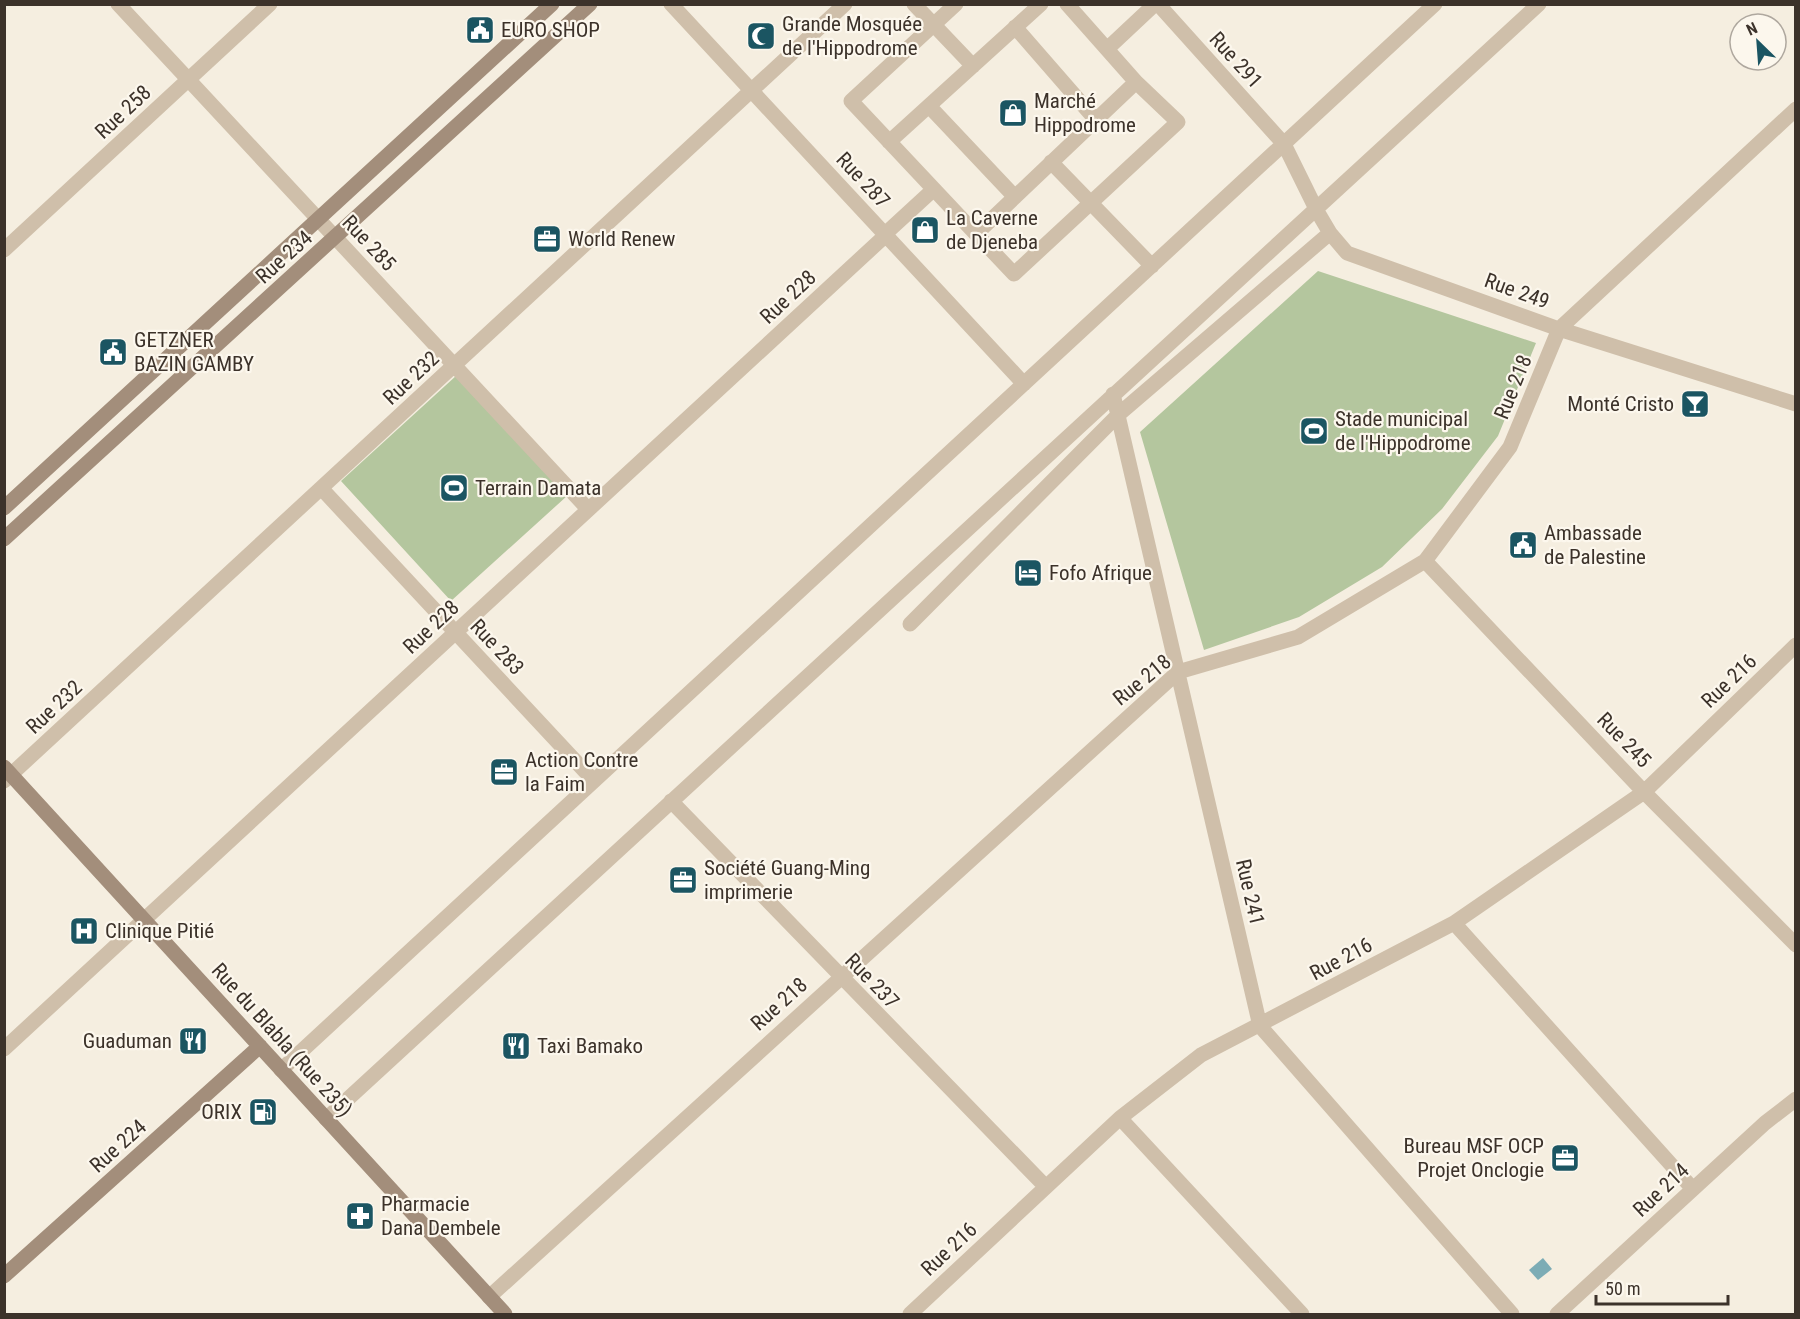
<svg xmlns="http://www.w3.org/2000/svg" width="1800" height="1319" viewBox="0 0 1800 1319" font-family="'Roboto Condensed',sans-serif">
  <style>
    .green { fill: #b4c69e }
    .water { fill: #7cacb5 }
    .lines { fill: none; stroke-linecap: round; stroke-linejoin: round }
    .street { stroke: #cfbfaa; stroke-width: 15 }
    .secondary { stroke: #a38e7b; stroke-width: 15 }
    .labels { text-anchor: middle; stroke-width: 4.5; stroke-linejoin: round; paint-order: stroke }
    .poi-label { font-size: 21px; fill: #3c322a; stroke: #fcf7ed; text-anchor: start }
    .street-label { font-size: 21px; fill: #3c322a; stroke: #fcf7ed }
  </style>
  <rect width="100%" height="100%" fill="#f5eee0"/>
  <path class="green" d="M1318,271L1536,343L1498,436L1442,509L1382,567L1299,617L1204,650L1140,432Z
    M457,375L567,496L451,601L341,481Z"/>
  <path class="water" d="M1543,1258L1552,1269L1538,1280L1529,1270Z"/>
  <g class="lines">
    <path class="street" d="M118,4L588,509
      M671,4L1024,384
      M914,4L973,66
      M956,4L851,101L976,234L1136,82L1067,4
      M1158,4L1284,144L1317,211L1330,233L1347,253L1559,329L1796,404
      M1015,27L1096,120
      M1107,49L1155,4
      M929,106L1015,197
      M889,142L1041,4
      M1051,162L1152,266
      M885,234L934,189
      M976,234L1014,274L1178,122L1136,82
      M4,250L270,4
      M1113,394L1260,1026L1512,1314
      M322,489L594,781
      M1425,561L1644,792L1796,945
      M910,624L1119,414L1330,233
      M4,781L845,4
      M671,801L1046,1187
      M1454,923L1693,1189
      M4,1049L886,235
      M281,1070L1435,4
      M1120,1118L1302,1314
      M326,1119L1539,4
      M489,1297L1178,672L1298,637L1425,561L1510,447L1559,329L1796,109
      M910,1314L1120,1118L1201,1055L1454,923L1644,792L1796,645
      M1557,1314L1765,1123L1796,1099"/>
    <path class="secondary" d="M4,508L552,4
      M4,539L590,4
      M4,767L505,1314
      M4,1276L260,1046"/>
  </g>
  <defs>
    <g id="civic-square" transform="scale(1.5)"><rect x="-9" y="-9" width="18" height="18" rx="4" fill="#1b5562" stroke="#fcf7ed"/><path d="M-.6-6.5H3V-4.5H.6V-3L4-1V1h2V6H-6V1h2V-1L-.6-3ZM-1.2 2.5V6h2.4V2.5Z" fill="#fff"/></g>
    <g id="mosque-square" transform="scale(1.5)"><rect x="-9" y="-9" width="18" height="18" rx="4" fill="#1b5562" stroke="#fcf7ed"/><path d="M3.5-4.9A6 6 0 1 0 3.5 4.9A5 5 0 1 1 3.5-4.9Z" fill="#fff"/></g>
    <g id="shop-square" transform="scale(1.5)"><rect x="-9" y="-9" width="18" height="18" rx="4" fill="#1b5562" stroke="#fcf7ed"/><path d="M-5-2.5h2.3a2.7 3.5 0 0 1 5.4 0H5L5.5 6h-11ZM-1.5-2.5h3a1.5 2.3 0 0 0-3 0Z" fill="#fff"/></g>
    <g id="office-square" transform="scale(1.5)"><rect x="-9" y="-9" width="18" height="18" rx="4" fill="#1b5562" stroke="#fcf7ed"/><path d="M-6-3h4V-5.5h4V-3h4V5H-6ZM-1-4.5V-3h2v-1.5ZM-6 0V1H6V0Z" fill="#fff"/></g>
    <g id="bar-square" transform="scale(1.5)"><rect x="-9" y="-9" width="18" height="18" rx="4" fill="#1b5562" stroke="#fcf7ed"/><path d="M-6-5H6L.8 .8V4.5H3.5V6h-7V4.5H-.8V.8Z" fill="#fff"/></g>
    <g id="stadium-square" transform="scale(1.5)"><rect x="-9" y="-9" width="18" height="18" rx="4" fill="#1b5562" stroke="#fcf7ed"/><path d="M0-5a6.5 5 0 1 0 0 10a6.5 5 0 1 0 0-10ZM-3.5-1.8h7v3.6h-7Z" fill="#fff"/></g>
    <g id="hotel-square" transform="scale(1.5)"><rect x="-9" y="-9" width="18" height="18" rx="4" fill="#1b5562" stroke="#fcf7ed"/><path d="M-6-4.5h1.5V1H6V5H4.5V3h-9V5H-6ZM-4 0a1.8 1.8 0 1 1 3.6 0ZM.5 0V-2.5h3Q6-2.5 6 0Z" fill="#fff"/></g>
    <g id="hospital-square" transform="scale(1.5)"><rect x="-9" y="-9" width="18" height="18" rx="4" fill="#1b5562" stroke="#fcf7ed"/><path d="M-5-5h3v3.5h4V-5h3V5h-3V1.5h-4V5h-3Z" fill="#fff"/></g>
    <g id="restaurant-square" transform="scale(1.5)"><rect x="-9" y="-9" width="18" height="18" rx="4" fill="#1b5562" stroke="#fcf7ed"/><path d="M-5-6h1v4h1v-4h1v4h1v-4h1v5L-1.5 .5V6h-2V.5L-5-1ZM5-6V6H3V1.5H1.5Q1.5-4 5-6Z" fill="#fff"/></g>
    <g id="fuel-square" transform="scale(1.5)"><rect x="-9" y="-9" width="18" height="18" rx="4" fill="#1b5562" stroke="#fcf7ed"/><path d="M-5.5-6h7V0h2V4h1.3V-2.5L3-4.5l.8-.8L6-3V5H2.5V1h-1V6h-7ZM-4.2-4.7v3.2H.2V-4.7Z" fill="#fff"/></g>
    <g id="pharmacy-square" transform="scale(1.5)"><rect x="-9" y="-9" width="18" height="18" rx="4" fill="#1b5562" stroke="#fcf7ed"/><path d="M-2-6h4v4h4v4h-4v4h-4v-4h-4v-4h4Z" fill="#fff"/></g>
  </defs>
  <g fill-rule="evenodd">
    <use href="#civic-square" x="480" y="30"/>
    <use href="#mosque-square" x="761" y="36"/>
    <use href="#shop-square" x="1013" y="113"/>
    <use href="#shop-square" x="925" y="230"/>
    <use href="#office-square" x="547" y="239"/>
    <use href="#civic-square" x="113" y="352"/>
    <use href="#bar-square" x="1695" y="404"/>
    <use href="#stadium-square" x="1314" y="431"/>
    <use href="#stadium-square" x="454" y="488"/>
    <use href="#civic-square" x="1523" y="545"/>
    <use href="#hotel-square" x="1028" y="573"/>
    <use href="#office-square" x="504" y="772"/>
    <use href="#office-square" x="683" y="880"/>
    <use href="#hospital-square" x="84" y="931"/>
    <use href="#restaurant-square" x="193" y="1041"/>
    <use href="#restaurant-square" x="516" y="1046"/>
    <use href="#fuel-square" x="263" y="1112"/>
    <use href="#office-square" x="1565" y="1158"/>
    <use href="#pharmacy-square" x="360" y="1216"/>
  </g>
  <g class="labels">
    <g class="poi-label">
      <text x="782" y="31">Grande Mosquée<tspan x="782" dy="24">de l'Hippodrome</tspan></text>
      <text x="501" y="37">EURO SHOP</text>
      <text x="1034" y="108">Marché<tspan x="1034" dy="24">Hippodrome</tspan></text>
      <text x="946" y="225">La Caverne<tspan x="946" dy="24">de Djeneba</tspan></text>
      <text x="568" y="246">World Renew</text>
      <text x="134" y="347">GETZNER<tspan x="134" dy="24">BAZIN GAMBY</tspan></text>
      <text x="1674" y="411" text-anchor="end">Monté Cristo</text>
      <text x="1335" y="426">Stade municipal<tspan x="1335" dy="24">de l'Hippodrome</tspan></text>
      <text x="475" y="495">Terrain Damata</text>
      <text x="1544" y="540">Ambassade<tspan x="1544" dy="24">de Palestine</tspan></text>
      <text x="1049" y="580">Fofo Afrique</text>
      <text x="525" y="767">Action Contre<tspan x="525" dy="24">la Faim</tspan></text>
      <text x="704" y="875">Société Guang-Ming<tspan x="704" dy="24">imprimerie</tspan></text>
      <text x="105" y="938">Clinique Pitié</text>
      <text x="172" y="1048" text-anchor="end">Guaduman</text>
      <text x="537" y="1053">Taxi Bamako</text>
      <text x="242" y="1119" text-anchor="end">ORIX</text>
      <text x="1544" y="1153" text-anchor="end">Bureau MSF OCP<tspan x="1544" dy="24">Projet Onclogie</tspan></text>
      <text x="381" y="1211">Pharmacie<tspan x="381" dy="24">Dana Dembele</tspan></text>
    </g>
    <g class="street-label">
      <text transform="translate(1236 60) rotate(48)" y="7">Rue 291</text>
      <text transform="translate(123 112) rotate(-43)" y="7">Rue 258</text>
      <text transform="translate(863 180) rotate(47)" y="7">Rue 287</text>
      <text transform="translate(369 243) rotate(47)" y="7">Rue 285</text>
      <text transform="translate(284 257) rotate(-42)" y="7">Rue 234</text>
      <text transform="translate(1517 291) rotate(20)" y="7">Rue 249</text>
      <text transform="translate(788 297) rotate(-43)" y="7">Rue 228</text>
      <text transform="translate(411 378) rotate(-43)" y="7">Rue 232</text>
      <text transform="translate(1513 387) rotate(-68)" y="7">Rue 218</text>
      <text transform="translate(431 627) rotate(-43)" y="7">Rue 228</text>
      <text transform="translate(497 647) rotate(47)" y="7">Rue 283</text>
      <text transform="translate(1142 680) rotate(-39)" y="7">Rue 218</text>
      <text transform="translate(1729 681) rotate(-44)" y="7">Rue 216</text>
      <text transform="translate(54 707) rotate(-43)" y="7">Rue 232</text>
      <text transform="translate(1624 740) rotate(46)" y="7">Rue 245</text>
      <text transform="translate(1250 892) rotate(77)" y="7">Rue 241</text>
      <text transform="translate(1341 959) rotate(-28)" y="7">Rue 216</text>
      <text transform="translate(872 981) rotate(46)" y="7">Rue 237</text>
      <text transform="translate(779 1004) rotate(-42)" y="7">Rue 218</text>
      <text transform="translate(282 1040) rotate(48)" y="7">Rue du Blabla (Rue 235)</text>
      <text transform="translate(118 1146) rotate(-42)" y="7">Rue 224</text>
      <text transform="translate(1661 1190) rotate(-43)" y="7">Rue 214</text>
      <text transform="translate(949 1249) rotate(-43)" y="7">Rue 216</text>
    </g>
  </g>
  <rect width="1800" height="1319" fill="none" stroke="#3c322a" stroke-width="12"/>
  <g transform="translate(1758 42) rotate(335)"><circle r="28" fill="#fcf7ed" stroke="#afa89f" stroke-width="1.5"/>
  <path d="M0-4.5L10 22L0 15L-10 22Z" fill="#1b5562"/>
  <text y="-9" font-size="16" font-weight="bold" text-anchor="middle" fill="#3c322a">N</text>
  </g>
  <path d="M1596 1295v9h132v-9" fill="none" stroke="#3c322a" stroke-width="3"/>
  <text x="1605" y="1295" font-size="18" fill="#3c322a" stroke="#fcf7ed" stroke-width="4.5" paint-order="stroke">50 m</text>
</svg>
